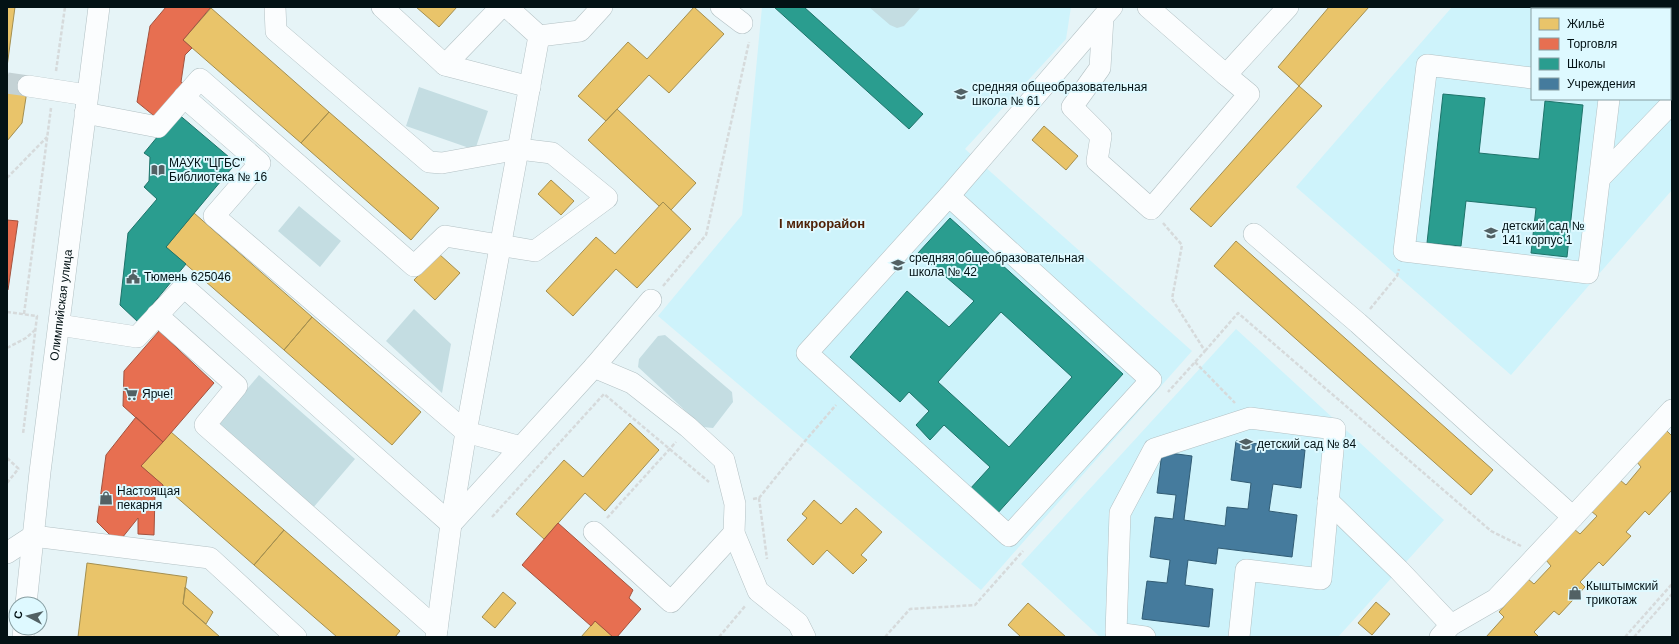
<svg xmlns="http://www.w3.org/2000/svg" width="1679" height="644" viewBox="0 0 1679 644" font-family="Arial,sans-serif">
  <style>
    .built { fill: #cef3fb }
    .green { fill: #c4dde2 }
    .homes { fill: #e9c46a; stroke: #a48f50 }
    .shops { fill: #e76f51; stroke: #a3533f }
    .schools { fill: #2a9d8f; stroke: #1e736a; fill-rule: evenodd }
    .public { fill: #457b9d; stroke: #315c74 }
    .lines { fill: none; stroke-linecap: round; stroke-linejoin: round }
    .minor-tunnel { stroke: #c4d2d5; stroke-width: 21; stroke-dasharray: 21 10; stroke-linecap: butt }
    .minor-casing { stroke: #b3c1c4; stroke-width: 22 }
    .path { stroke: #d6dadb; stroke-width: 2.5; stroke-dasharray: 4 2; stroke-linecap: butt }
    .minor { stroke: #fbfdfe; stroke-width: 21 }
    .labels { text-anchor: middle; stroke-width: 4; stroke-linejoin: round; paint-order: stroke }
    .poi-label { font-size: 12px; fill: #031215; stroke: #def9ff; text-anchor: start }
    .street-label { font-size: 12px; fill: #031215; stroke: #def9ff }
    .neighbourhood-label { font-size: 13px; font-weight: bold; fill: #4e1f04; stroke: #def9ff }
  </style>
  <rect width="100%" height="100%" fill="#e6f4f7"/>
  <path class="built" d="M762,7H1071L1066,39L965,149L1192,351L981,590L658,316L742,215Z
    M1452,7H1595L1597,9H1532V99H1670V73L1672,74V190L1511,375L1296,187Z
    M1236,329L1444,520L1338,637H1100L1021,564Z"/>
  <path class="green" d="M869,7H921L904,26L897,28L890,25Z
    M419,87L488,111L475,150L406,126Z
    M299,206L341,241L320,267L278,231Z
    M414,309L451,344L442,393L386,341Z
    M665,335L732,392L733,402L713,428L703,427L638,367L639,359L658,336Z
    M259,375L355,459L312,509L216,426Z"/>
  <path class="homes" d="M7,7H15L7,67Z
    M416,7H457L439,27Z
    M694,7L724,34L669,93L649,75L606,121L578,96L628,42L647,59Z
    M1329,7H1369L1299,86L1278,67Z
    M211,8L329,112L301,143L183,40Z
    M1672,16V51L1670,50V19Z
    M7,75L29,78L22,123L7,141Z
    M1299,86L1322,106L1211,227L1190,209Z
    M617,109L696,183L671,210L663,202L659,206L588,140Z
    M329,112L439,208L411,240L301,143Z
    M1044,126L1078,156L1066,170L1032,140Z
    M551,180L574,201L561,215L538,194Z
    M663,202L691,229L637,288L616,269L573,316L546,291L596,237L615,254Z
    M194,213L312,317L284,350L166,247Z
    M1236,241L1493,470L1471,495L1214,266Z
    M439,254L460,273L435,300L414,280Z
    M312,317L421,412L392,445L284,350Z
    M630,423L659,450L605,511L585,493L544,539L516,514L564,460L583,477Z
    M1666,430L1671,435L1672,434V490L1649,515L1645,511L1626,532L1631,536L1603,566L1599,562L1580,582L1585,587L1559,615L1554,611L1534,632L1539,637H1486L1504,617L1499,612L1528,579L1534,584L1551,566L1546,560L1574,529L1580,534L1597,516L1591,511L1620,480L1626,485L1641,467L1637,462Z
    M171,432L284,530L254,565L141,466Z
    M814,500L841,524L856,508L882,532L861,555L867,560L853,574L827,550L813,565L787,540L807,518L802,514Z
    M284,530L400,631L395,637H337L254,565Z
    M87,563L187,577L183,604L220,637H78Z
    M185,587L213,612L206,624L183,604Z
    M503,592L516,603L495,628L482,617Z
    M1376,602L1390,614L1372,635L1358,623Z
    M1028,603L1066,637H1021L1008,625Z
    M595,621L613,637H581Z"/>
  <path class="shops" d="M166,7H211L183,40L192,48L185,55L181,82L187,86L158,119L137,102L150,26Z
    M7,220L18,221L8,290H7Z
    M159,331L214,383L163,442L123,406L124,371Z
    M136,417L163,442L141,466L163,485L155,495L154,535L138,534V518L118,543L97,522L106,455Z
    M558,523L633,590L629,598L641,609L617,637H613L595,621L591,626L522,565Z"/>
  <path class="schools" d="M774,7H804L923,114L909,129Z
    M1443,94L1485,98L1479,153L1539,159L1545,101L1583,105L1567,257L1531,253L1536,208L1466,201L1461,246L1427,243Z
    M177,113L236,163L166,247L186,264L138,322L120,305L128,233L157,199L144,187L149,181L150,157L144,153Z
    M950,218L1123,374L996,515L969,490L990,467L944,425L930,440L916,425L929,411L909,392L900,402L850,357L907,291L949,327L974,301L918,253ZM1001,312L1072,377L1009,447L938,382Z"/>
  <path class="public" d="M1236,441L1305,450L1301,488L1273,484L1269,511L1297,515L1292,557L1218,548L1216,564L1188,560L1185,585L1213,589L1209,627L1142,619L1147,581L1167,583L1170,560L1150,557L1155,517L1173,519L1176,495L1157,493L1162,452L1192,456L1184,520L1225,526L1227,507L1248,509L1251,483L1231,480Z"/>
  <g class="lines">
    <path class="minor-tunnel" d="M7,83L28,86"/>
    <g class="minor-casing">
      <g id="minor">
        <path d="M382,7L445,65L530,87"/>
        <path d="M721,7L742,23"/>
        <path d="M1112,7L1103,17L1100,68L1072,107L1101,136L1097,161L1151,209L1249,94L1226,75"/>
        <path d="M1148,7L1226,75L1288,7"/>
        <path d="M539,36L580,31L602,7"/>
        <path d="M445,65L501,7"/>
        <path d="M1532,78L1427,65L1404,251L1588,273L1609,99"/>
        <path d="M28,86L87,95"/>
        <path d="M184,97L260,163L214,216L466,432L521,447"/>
        <path d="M85,113L158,127L200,79L414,266L445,236L535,251L607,198L552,153L519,149L442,163L429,162L276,31L275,7"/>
        <path d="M1600,178L1672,103"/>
        <path d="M949,196L1151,380L1009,536L807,353Z"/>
        <path d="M949,196L1103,17"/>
        <path d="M1254,234L1358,323L1573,517L1496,599L1451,625L1440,637"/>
        <path d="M157,315L237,386L205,425L437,629"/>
        <path d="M59,325L137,337L184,287L451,524L594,367L632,383L688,427L724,460L735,504L734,533L758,591L798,623L805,637"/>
        <path d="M594,367L651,300"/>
        <path d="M1328,501L1399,570L1451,625"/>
        <path d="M1573,517L1672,410"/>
        <path d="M594,532L671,602L734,533"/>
        <path d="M7,553L33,536L210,558L296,637"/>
        <path id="s1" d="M26,604L40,472L99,7"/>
        <path d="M23,637L24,628"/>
        <path d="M436,637L451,524L466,432L539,36L507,7"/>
        <path d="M1145,637L1116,633L1120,513L1154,449L1250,418L1335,429L1321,579L1246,570L1239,637"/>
      </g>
    </g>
    <path class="path" d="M56,71L65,7
      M7,178L47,137
      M1163,223L1182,245L1172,299L1205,351L1168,392
      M663,286L706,235L749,42
      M1370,309L1397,276L1399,269
      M7,312L37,316L23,434
      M24,314L51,108
      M7,348L26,338L35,330
      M1205,351L1238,313L1491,531L1521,546
      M1195,362L1235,403
      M7,458L20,470
      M7,483L19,468
      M759,498L767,559
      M753,499L759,498L805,441L836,405
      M492,517L604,394L709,482
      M607,518L676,442
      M719,637L746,605
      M885,637L910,609L975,605L1023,551
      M1625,637L1672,584
      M1634,637L1672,594"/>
    <use href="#minor" class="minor"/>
  </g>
  <defs>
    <g id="school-bare" transform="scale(1.08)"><path d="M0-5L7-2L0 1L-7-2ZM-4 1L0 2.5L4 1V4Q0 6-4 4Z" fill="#526164" stroke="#def9ff" stroke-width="2.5" paint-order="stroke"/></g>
    <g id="library-bare" transform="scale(1.08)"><path d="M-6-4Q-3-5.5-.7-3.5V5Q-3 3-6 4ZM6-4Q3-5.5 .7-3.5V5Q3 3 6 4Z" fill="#526164" stroke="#def9ff" stroke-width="2.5" paint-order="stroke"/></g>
    <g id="civic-bare" transform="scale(1.08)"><path d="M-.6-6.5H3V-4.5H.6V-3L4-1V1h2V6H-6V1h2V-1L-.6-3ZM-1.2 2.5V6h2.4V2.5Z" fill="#526164" stroke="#def9ff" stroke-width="2.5" paint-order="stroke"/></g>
    <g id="supermarket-bare" transform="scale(1.08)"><path d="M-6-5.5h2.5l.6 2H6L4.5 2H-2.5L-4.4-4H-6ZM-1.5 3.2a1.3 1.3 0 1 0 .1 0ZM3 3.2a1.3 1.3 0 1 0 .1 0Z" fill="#526164" stroke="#def9ff" stroke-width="2.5" paint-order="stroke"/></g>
    <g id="shop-bare" transform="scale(1.08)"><path d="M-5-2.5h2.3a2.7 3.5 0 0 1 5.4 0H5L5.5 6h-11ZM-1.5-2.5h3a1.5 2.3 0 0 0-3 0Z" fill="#526164" stroke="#def9ff" stroke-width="2.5" paint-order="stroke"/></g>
  </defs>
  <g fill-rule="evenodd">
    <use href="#school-bare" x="961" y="94"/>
    <use href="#library-bare" x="158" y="170"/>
    <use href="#school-bare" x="1491" y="233"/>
    <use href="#school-bare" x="898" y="265"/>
    <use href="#civic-bare" x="133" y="277"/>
    <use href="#supermarket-bare" x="131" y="394"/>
    <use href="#school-bare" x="1246" y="444"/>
    <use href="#shop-bare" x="106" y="498"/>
    <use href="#shop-bare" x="1575" y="593"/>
  </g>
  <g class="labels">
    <g class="poi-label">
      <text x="972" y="91">средняя общеобразовательная<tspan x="972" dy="14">школа № 61</tspan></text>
      <text x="169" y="167">МАУК "ЦГБС"<tspan x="169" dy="14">Библиотека № 16</tspan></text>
      <text x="1502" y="230">детский сад №<tspan x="1502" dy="14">141 корпус 1</tspan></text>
      <text x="909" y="262">средняя общеобразовательная<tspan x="909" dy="14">школа № 42</tspan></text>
      <text x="144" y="281">Тюмень 625046</text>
      <text x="142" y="398">Ярче!</text>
      <text x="1257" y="448">детский сад № 84</text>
      <text x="117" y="495">Настоящая<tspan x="117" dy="14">пекарня</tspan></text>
      <text x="1586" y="590">Кыштымский<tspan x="1586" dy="14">трикотаж</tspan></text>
    </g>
    <g class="street-label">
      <text dy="4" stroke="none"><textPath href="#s1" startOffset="301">Олимпийская улица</textPath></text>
    </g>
    <g class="neighbourhood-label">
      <text x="822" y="228">I микрорайон</text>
    </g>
  </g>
  <rect width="1679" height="644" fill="none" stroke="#031215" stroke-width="16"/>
  <rect x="1531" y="8" width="140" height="92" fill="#def9ff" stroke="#869da1"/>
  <rect x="1539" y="18" width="20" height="12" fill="#e9c46a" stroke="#869da1"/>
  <text x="1567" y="28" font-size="12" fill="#031215">Жильё</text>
  <rect x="1539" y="38" width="20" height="12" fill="#e76f51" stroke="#869da1"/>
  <text x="1567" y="48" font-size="12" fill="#031215">Торговля</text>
  <rect x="1539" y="58" width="20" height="12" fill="#2a9d8f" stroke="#869da1"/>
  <text x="1567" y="68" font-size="12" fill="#031215">Школы</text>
  <rect x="1539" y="78" width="20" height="12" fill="#457b9d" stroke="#869da1"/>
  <text x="1567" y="88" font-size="12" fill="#031215">Учреждения</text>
  <g transform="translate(28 616) rotate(277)"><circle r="19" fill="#def9ff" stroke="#869da1"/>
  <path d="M0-3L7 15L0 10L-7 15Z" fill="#526164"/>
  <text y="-6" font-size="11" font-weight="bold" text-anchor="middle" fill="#031215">С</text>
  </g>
</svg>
